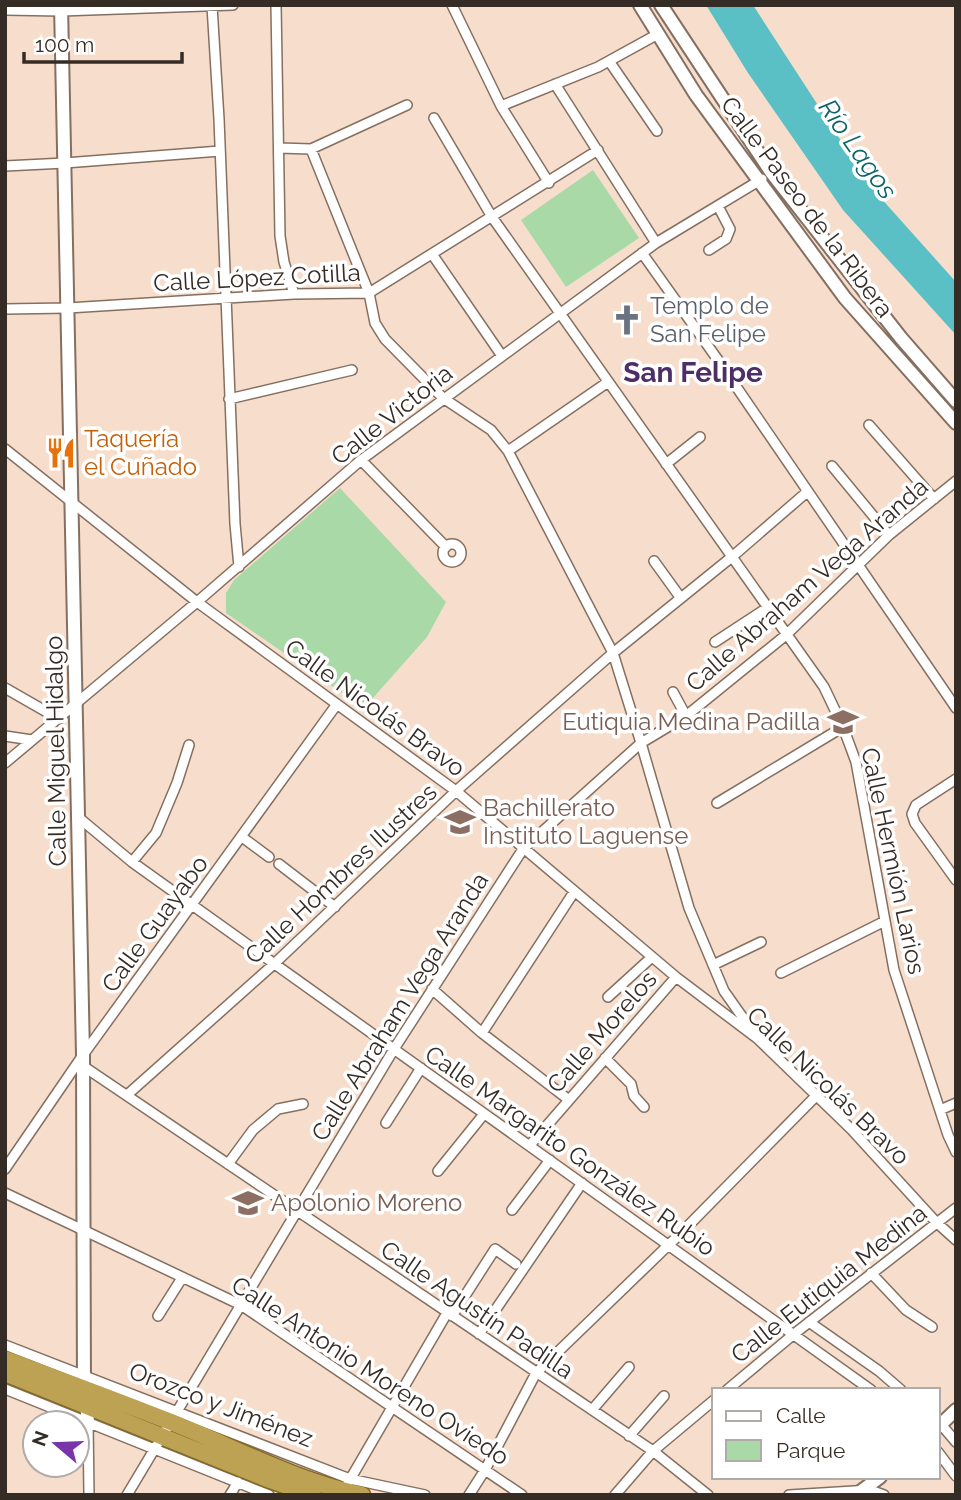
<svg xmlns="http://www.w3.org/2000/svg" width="961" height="1500" viewBox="0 0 961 1500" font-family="Raleway,sans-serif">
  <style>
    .green { fill: #a8d9a7 }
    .water { fill: #5bc0c6 }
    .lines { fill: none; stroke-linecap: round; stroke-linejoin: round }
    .minor-casing { stroke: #856f60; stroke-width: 12 }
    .tertiary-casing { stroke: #856f60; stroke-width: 16 }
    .trunk-casing { stroke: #826a26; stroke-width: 19 }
    .minor { stroke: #fff; stroke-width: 9 }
    .tertiary { stroke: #fff; stroke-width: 12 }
    .trunk { stroke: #bca252; stroke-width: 16 }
    .labels { text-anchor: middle; stroke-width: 7; stroke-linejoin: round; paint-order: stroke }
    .street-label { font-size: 24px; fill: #362c26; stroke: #fff }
    .worship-label { font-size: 24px; fill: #5b616d; stroke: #fff; text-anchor: start }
    .food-label { font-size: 24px; fill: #c56008; stroke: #fff; text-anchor: start }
    .education-label { font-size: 24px; fill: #785e54; stroke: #fff; text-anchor: start }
    .water-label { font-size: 26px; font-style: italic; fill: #0c6468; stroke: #fff }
    .quarter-label { font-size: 28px; font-weight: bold; fill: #4d2e67; stroke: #fff }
  </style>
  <rect width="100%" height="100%" fill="#f7decc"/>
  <path class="green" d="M593,170L639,238L566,287L521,220Z
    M340,488L446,602L427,637L364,708L226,613V593L234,580Z"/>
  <path class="water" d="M706,5H753L871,187L956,282V335L843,210L748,73Z"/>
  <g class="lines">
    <g class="minor-casing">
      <path id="minor" d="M276,5L280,236L284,262L294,294
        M452,5L501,106L549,183
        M212,6L219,119L235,524L239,567
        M5,10L61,11L233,5
        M609,61L657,131
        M555,84L656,243
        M501,106L598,67L658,34
        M434,118L492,217L824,687L843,727L856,762L894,970L948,1135L956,1152
        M279,148L311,149L407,105
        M311,149L369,293L375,323L385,339L443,398L491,430L508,451L613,653L641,743L689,908L724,991L753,1032
        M5,166L65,163L220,151
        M709,250L726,239L730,229L718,206
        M642,253L718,360L956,708
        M432,254L502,356
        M5,309L68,308L294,294L369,293L598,150
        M229,399L352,370
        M869,425L934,499
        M5,449L197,602L456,791L676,977L758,1039L851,1129L936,1222L956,1240
        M508,451L608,382
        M361,460L446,547
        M666,464L700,437
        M832,466L889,535
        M443 553a9 9 0 1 1 18 0a9 9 0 1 1-18 0Z
        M654,561L680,597
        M715,642L767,608
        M5,688L59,719
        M673,692L686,716
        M5,736L32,740
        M5,763L197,602L361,460L656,243L762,179
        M956,779L916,805L912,814L915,823L956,880
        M717,803L843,727
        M78,817L132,862L871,1390
        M242,837L269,857
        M132,862L156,833L177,783L189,745
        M279,864L335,907
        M713,965L761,942
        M781,973L885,921
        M432,989L482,1033L569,1100
        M608,997L652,957
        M482,1033L574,892
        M605,1058L631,1084L634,1096L644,1107
        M83,1066L653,1451L708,1495
        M127,1095L274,964L456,791L613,653L733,556L807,492
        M940,1110L956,1103
        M386,1123L421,1068
        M530,1145L676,977
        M228,1164L253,1130L278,1109L303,1104
        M5,1169L83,1055L337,704
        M438,1171L484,1114
        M5,1193L241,1305L522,1495
        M512,1210L550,1160
        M871,1273L906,1310L932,1327
        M158,1316L182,1278
        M452,1316L495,1249L516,1264
        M809,1322L879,1371L901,1390
        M479,1334L582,1183
        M5,1345L350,1479L425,1495
        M5,1389L269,1495
        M727,1390L794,1334L956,1208
        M592,1410L629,1367
        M88,1421L89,1495
        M939,1422L956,1442
        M629,1436L664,1396
        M938,1452L956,1476
        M348,1483L447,1313
        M127,1495L394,1049L523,849L641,743L686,716L786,635L889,535L956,481
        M230,1495L238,1482
        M469,1495L485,1470L536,1373L682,1232L817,1095
        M615,1495L653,1451L714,1400
        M789,1495L870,1490L884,1495"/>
    </g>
    <g class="tertiary-casing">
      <path id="tertiary" d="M61,5L83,1055L84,1389L88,1421
        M640,5L696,95L845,298L956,423
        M661,5L771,172L901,338L956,401
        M938,1427L956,1410
        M856,1495L880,1477"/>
    </g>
    <g class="trunk-casing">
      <path id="trunk" d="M5,1359C61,1380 116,1400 171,1422C234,1447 295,1481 362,1495
        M5,1373L270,1480L313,1495"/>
    </g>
    <use href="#minor" class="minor"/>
    <use href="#tertiary" class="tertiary"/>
    <use href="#trunk" class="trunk"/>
  </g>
  <defs>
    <g id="church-bare" transform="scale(2.415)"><path d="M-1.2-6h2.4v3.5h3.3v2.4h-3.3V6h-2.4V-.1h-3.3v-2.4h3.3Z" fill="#6b7280" stroke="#fff" stroke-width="2.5" paint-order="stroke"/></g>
    <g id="restaurant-bare" transform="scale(2.415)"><path d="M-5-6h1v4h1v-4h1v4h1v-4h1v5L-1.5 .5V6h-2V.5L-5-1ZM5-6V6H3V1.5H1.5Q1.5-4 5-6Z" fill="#e8710a" stroke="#fff" stroke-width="2.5" paint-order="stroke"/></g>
    <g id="school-bare" transform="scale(2.415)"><path d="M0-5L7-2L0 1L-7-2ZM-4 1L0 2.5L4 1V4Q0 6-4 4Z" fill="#8d6e63" stroke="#fff" stroke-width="2.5" paint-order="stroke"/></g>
    <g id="university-bare" transform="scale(2.415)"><path d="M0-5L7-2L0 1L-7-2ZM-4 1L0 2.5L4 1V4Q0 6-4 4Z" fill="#8d6e63" stroke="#fff" stroke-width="2.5" paint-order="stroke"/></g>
  </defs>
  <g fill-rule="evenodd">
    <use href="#church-bare" x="627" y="320"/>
    <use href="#restaurant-bare" x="61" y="453"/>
    <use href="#school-bare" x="843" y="722"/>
    <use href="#university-bare" x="460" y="822"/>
    <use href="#school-bare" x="248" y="1203"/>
  </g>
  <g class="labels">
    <g class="street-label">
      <text transform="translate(807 207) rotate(53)" y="8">Calle Paseo de la Ribera</text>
      <text transform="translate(257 278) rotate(-3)" y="8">Calle López Cotilla</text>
      <text transform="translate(392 415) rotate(-38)" y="8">Calle Victoria</text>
      <text transform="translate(807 585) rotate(-41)" y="8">Calle Abraham Vega Aranda</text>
      <text transform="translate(375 708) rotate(36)" y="8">Calle Nicolás Bravo</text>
      <text transform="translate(56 751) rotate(-91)" y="8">Calle Miguel Hidalgo</text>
      <text transform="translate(893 861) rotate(78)" y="8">Calle Hermión Larios</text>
      <text transform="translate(341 874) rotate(-43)" y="8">Calle Hombres Ilustres</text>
      <text transform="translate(155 924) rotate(-54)" y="8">Calle Guayabo</text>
      <text transform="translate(400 1007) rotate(-58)" y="8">Calle Abraham Vega Aranda</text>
      <text transform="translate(602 1032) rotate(-49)" y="8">Calle Morelos</text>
      <text transform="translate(828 1086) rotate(44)" y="8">Calle Nicolás Bravo</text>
      <text transform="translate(570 1151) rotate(35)" y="8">Calle Margarito González Rubio</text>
      <text transform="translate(829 1284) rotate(-38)" y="8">Calle Eutiquia Medina</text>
      <text transform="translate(477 1310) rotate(34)" y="8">Calle Agustín Padilla</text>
      <text transform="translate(370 1371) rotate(33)" y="8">Calle Antonio Moreno Oviedo</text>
      <text transform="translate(221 1405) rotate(21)" y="8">Orozco y Jiménez</text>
    </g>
    <g class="worship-label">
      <text x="650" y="314">Templo de<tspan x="650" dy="28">San Felipe</tspan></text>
    </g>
    <g class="food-label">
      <text x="84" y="447">Taquería<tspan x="84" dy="28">el Cuñado</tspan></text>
    </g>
    <g class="education-label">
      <text x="820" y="730" text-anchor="end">Eutiquia Medina Padilla</text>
      <text x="483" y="816">Bachillerato<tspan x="483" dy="28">Instituto Laguense</tspan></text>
      <text x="271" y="1211">Apolonio Moreno</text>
    </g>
    <g class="water-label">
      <text transform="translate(858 149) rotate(55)" y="9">Río Lagos</text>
    </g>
    <g class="quarter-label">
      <text x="693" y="382">San Felipe</text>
    </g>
  </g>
  <rect width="961" height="1500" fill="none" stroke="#362c26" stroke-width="14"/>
  <rect x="712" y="1388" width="228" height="91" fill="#ffffff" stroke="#afaba8" stroke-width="2"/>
  <rect x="726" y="1411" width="35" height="10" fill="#ffffff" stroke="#afaba8" stroke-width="2"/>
  <text x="776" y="1423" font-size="21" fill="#362c26">Calle</text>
  <rect x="726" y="1440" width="35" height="21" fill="#a8d9a7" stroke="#afaba8" stroke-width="2"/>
  <text x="776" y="1458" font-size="21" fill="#362c26">Parque</text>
  <g transform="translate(56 1444) rotate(289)"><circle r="33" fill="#ffffff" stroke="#afaba8" stroke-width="2"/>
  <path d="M0-5L12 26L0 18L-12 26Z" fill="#7834a8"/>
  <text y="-10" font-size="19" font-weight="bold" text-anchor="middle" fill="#362c26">N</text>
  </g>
  <path d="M24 52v10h158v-10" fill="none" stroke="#362c26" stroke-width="3.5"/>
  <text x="35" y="52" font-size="21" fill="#362c26" stroke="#ffffff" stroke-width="5" paint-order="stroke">100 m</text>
</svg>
